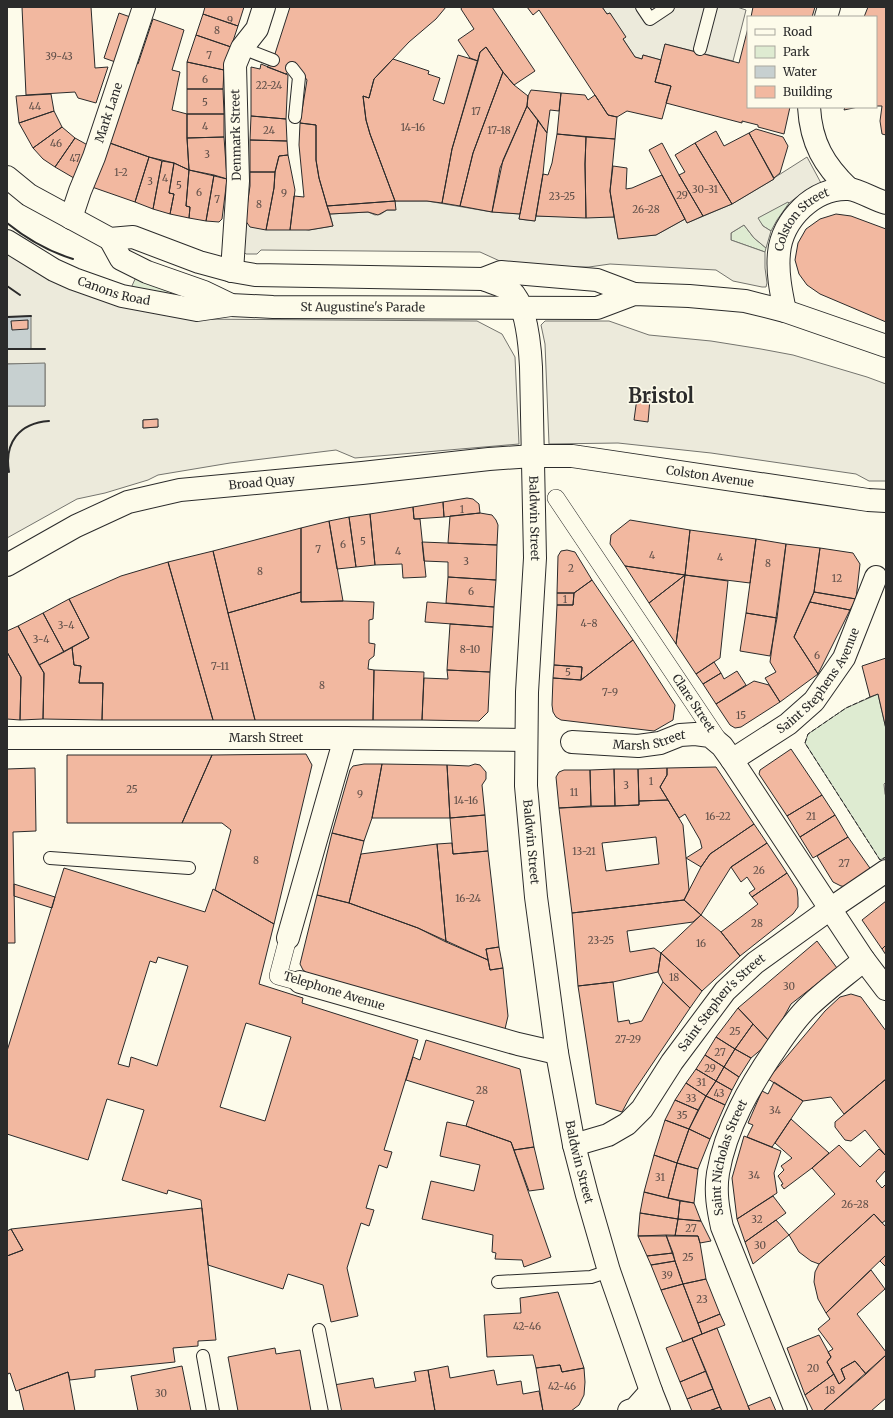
<svg xmlns="http://www.w3.org/2000/svg" width="893" height="1418" viewBox="0 0 893 1418" font-family="Merriweather,serif">
  <style>
    .green { fill: #deebd1; stroke: #74746e }
    .parking { fill: #eceadb; stroke: #74746e; fill-rule: evenodd }
    .water { fill: #c7d0d0; stroke: #74746e }
    .building { fill: #f2b8a0; stroke: #2b2b2b; fill-rule: evenodd }
    .lines { fill: none; stroke-linecap: round; stroke-linejoin: round }
    .service-casing { stroke: #2b2b2b; stroke-width: 14 }
    .pedestrian-casing { stroke: #2b2b2b; stroke-width: 18 }
    .minor-casing { stroke: #2b2b2b; stroke-width: 24 }
    .tertiary-casing { stroke: #2b2b2b; stroke-width: 24 }
    .secondary-casing { stroke: #2b2b2b; stroke-width: 24 }
    .primary-casing { stroke: #2b2b2b; stroke-width: 24 }
    .service { stroke: #fdfbea; stroke-width: 12 }
    .pedestrian { stroke: #fdfbea; stroke-width: 17 }
    .minor { stroke: #fdfbea; stroke-width: 22 }
    .tertiary { stroke: #fdfbea; stroke-width: 22 }
    .secondary { stroke: #fdfbea; stroke-width: 22 }
    .primary { stroke: #fdfbea; stroke-width: 22 }
    .fence { stroke: #2b2b2b; stroke-width: 1; stroke-dasharray: 5 2; stroke-linecap: butt }
    .wall { stroke: #2b2b2b; stroke-width: 2 }
    .labels { text-anchor: middle; stroke-width: 3; stroke-linejoin: round; paint-order: stroke }
    .number-label { font-size: 10px; fill: #5d4e48 }
    .street-label { font-size: 12px; fill: #2b2b2b; stroke: #fdfbea }
    .town-label { font-size: 20px; font-weight: bold; fill: #2b2b2b; stroke: #fdfbea }
  </style>
  <rect width="100%" height="100%" fill="#fdfbea"/>
  <path class="green" d="M788,201L789,203L777,220L771,231L763,226L757,218Z
    M744,225L754,238L766,248L765,252L731,240V233Z
    M136,277L198,299L131,288Z
    M878,694L886,729V782L884,784L885,794L886,796V857L880,860L805,743L808,734L846,708Z"/>
  <path class="parking" d="M602,7H737L746,10L733,61L665,44L661,60L643,55L642,59L635,57L623,39L610,13L607,14Z
    M807,157L821,183L805,191L789,203L788,202L758,218L763,226L771,231L766,248L754,238L744,225L731,233V240L765,252V268L767,283L766,287H762L733,281L716,270L610,264L589,267H564L502,262L480,252H477L261,250L257,254H246L243,251L245,220L309,230L333,226L330,214L368,212L375,215L381,214L387,210H395V201H427L492,212L520,214L519,219L535,221L536,216L614,217L618,238L656,235L685,219L687,223L732,204L774,179V178Z
    M7,253L189,319L477,321L502,334L515,357L519,444L355,458L336,450L230,463L158,475L148,480L105,493L77,499L7,538V406H45V364H7ZM157,419L158,427L143,428V420Z
    M545,321H609L649,335L711,341L761,349L793,355L867,377L886,384V481H869L856,474L711,453L618,443L549,444L545,344L541,325Z"/>
  <path class="water" d="M31,316V349H7V317Z
    M45,363V406H7V364Z"/>
  <path class="building" d="M22,7H91L95,68L108,67L96,103L78,98L75,92L26,95Z
    M205,7H244L238,26L203,14Z
    M290,7H446L436,19L409,42L374,79L369,98L363,96L366,120L370,134L395,201L327,206L319,178L316,160V125L300,123L307,80L296,65L286,74L267,67L273,60Z
    M462,7H492L535,71L514,85L503,72L486,47L480,52L478,61L470,58L458,40L474,29L461,9Z
    M527,7H602L607,14L610,13L626,37L623,39L635,57L642,59L643,55L661,60L655,82L671,86L662,119L627,111L617,117L608,115L539,10L533,15Z
    M753,7H815L812,17H751Z
    M868,7H886V135L882,134L880,121L882,106H876V17H864Z
    M119,13L136,19L121,64L104,58Z
    M203,14L238,26L231,47L196,35Z
    M153,19L184,30L172,70L180,72L172,110L187,114V138L189,170L174,163L149,157L107,142L135,62L138,64Z
    M748,28V107H790L784,134L758,127V125L742,121V123L666,103L671,86L655,82L665,44L739,63Z
    M196,35L231,47L224,70L187,62Z
    M486,47L503,72L473,153L460,206L442,203L452,149L480,52Z
    M458,55L478,61L452,149L442,203L427,201H395L370,134L366,120L363,96L369,98L374,79L393,59L429,71L428,74L440,78L433,100L444,104Z
    M187,62L224,70L223,89H187Z
    M261,64L288,75L286,119L251,116V67L260,69Z
    M503,72L514,85L528,96L527,106L500,168L492,212L460,206L473,153Z
    M187,89H223L224,114H187Z
    M531,90L561,93L559,111L550,110L547,133L527,106L528,96Z
    M561,93L585,95L588,100L595,95L608,115L617,117L615,139L557,134Z
    M51,94L54,111L19,123L16,96Z
    M527,106L538,120L520,214L492,212L503,160Z
    M845,107H858L844,110Z
    M54,111L62,127L33,148L19,123Z
    M187,114H224V137L187,138Z
    M251,116L286,119L287,141L250,140Z
    M538,120L547,133L543,174L535,221L519,219Z
    M300,123L316,125V160L319,178L333,226L309,230H290L294,196L304,197L299,145Z
    M62,127L75,138L55,167L43,159L33,148Z
    M756,129L783,137L788,146L780,173L774,178L749,133Z
    M716,131L724,146L749,133L774,179L732,204L695,143Z
    M557,134L586,137L585,164L586,218L536,216L543,174L548,175L552,163Z
    M224,137L227,179L189,170L187,138Z
    M586,137L615,139L610,191L614,217L586,218L585,164Z
    M75,138L93,148L79,181L55,167Z
    M250,140L287,141L288,155L279,156L275,172H250Z
    M107,142L149,157L135,202L92,187Z
    M662,143L679,175L703,216L687,223L649,150Z
    M695,143L732,204L703,216L679,175L685,172L675,155Z
    M288,155L295,190L290,230H266L274,188L275,172L279,156Z
    M149,157L162,161L153,209L135,202Z
    M162,161L174,163L169,193L174,194L170,214L153,209Z
    M174,163L189,170L186,206L190,207L189,218L170,214L174,194L169,193Z
    M613,166L627,168L626,189L632,188L662,175L685,219L656,235L618,239L610,191Z
    M189,170L214,175L206,221L189,218L190,207L186,206Z
    M250,172H275L274,188L266,230L250,227L245,220L250,186Z
    M214,175L227,179L222,219L219,222L206,221Z
    M395,201L396,210H387L378,215L368,212L330,214L327,206Z
    M836,214L851,216L886,229V322L820,294L807,285L799,274L795,260L798,243L806,229L820,219Z
    M28,320V329L12,330L11,321Z
    M637,398L650,399L648,422L634,420Z
    M158,419V427L143,428V420Z
    M467,498L473,499L479,504L480,513L444,517L443,502Z
    M443,502L444,517L414,519L413,507Z
    M413,507L414,519H420L426,577L403,578L402,564L375,565L370,514Z
    M480,513L492,515L496,520L498,525L497,545L448,543L450,516Z
    M370,514L375,565L356,567L349,517Z
    M349,517L356,567L337,569L329,521Z
    M630,520L690,530L685,575L625,566L610,544L611,535Z
    M329,521L343,601L301,602V528Z
    M301,528V592L228,613L213,551Z
    M690,530L756,539L750,583L685,575Z
    M756,539L786,544L777,618L746,613Z
    M422,542L497,545L496,580L448,577V562L424,561Z
    M786,544L820,548L814,592L794,637L818,674L780,702L765,678L776,672L770,662Z
    M820,548L853,553L860,564L856,599L814,592Z
    M567,550L575,552L592,580L574,593H557L558,556L561,551Z
    M213,551L228,613L255,720H213L168,562Z
    M168,562L213,720H102L103,683H79L81,666L74,665L72,647L89,638L69,599L121,576Z
    M625,566L685,575L649,603Z
    M685,575L676,644L649,603Z
    M685,575L728,581L720,658L696,674L676,644Z
    M448,577L496,580L494,607L446,603Z
    M592,580L633,640L581,680L582,667L554,665L557,605H573L574,593Z
    M301,592V602L343,601L374,602L373,619L369,620V643L375,644L374,656L369,660L368,669L374,670L373,720H255L228,613Z
    M814,592L856,599L850,610L810,602Z
    M557,593H574L573,605H557Z
    M69,599L89,638L64,652L43,613Z
    M427,602L494,607L493,627L425,622Z
    M810,602L850,610L818,674L794,637Z
    M43,613L64,652L39,665L18,626Z
    M746,613L777,618L770,656L740,651Z
    M450,624L493,627L490,672L447,670Z
    M18,626L44,673L43,719L20,720L21,677L7,652V631Z
    M633,640L675,705L673,720L654,731L561,720L556,717L553,712L552,705L553,678L581,680Z
    M72,647L74,665L81,666L79,683H103L102,720L43,719L44,673L39,665Z
    M7,652L21,677L20,720L7,719Z
    M886,658V729L878,694L870,697L862,666Z
    M714,662L721,673L703,684L696,674Z
    M554,665L582,667L581,680L553,678Z
    M374,670L424,672L422,720H373Z
    M447,670L490,672L488,712L479,721L422,720L424,678L448,679Z
    M737,671L746,685L716,704L703,684L721,673L724,679Z
    M754,681L769,685L780,702L741,727L735,728L730,725L716,704Z
    M791,749L822,795L787,816L759,774L760,770Z
    M306,754L312,765L274,924L215,890L231,830L222,823H182L212,755Z
    M67,755H212L182,823H67Z
    M364,764H382L372,818L364,841L332,833L350,770L353,766Z
    M382,764L447,765L450,818H372Z
    M475,764L480,765L486,772V779L482,785L485,815L450,818L447,765L469,766Z
    M716,767L754,824L710,854L701,867L686,858L702,848L700,840L685,814L679,818L660,787L667,775V768Z
    M35,768L36,831L13,832L15,943H7V769Z
    M667,768V775L660,787L668,800L639,801L638,769Z
    M614,769L615,806H591L590,770Z
    M614,769H638L639,805L615,806Z
    M564,770H590L591,806L559,808L556,777L559,772Z
    M822,795L835,815L800,837L787,816Z
    M668,800L683,825L689,890L684,900L572,913L559,808L639,805V801ZM656,837L659,864L606,871L602,843Z
    M485,815L488,851L453,854L450,818Z
    M835,815L848,837L813,858L800,837Z
    M754,824L767,843L731,867L701,915L684,900L701,867L710,854Z
    M332,833L364,841L349,903L317,895Z
    M848,837L872,871L848,887L841,886L833,882L817,856Z
    M452,843L453,854L488,851L499,947L486,949L488,960L446,942L437,844Z
    M767,843L787,873L752,897L749,893L755,889L747,877L741,882L731,867Z
    M437,844L446,942L418,928L349,903L361,854Z
    M64,868L205,912L213,889L274,924L259,984L303,998L302,1003L418,1040L384,1150L392,1152L387,1168L379,1165L366,1208L374,1210L369,1226L361,1223L347,1268L358,1316L331,1322L323,1285L288,1274L283,1289L208,1265L201,1200L168,1190L167,1194L122,1180L144,1110L107,1099L88,1160L7,1134V1051ZM158,957L188,966L157,1066L131,1057L129,1067L118,1064L150,961L156,963ZM246,1023L291,1037L265,1121L220,1107Z
    M787,873L797,889L798,898V907L793,914L740,956L721,932L758,904L752,897Z
    M14,884L55,897L52,908L14,896Z
    M317,895L349,903L418,928L488,960L490,970L503,968L508,1016L505,1029L310,975L303,970L300,964Z
    M684,900L701,915L693,922L627,931L630,952L654,948L661,953L658,972L613,982L578,986L572,913Z
    M886,901V945L882,949L862,920Z
    M701,915L721,932L740,956L702,991L661,953Z
    M817,941L837,968L791,1004L770,1042L738,1008Z
    M886,945V955L882,949Z
    M499,947L503,968L490,970L486,949Z
    M661,953L702,991L690,1008L663,982L658,972Z
    M613,982L618,1022L629,1020L630,1024L642,1021L663,982L690,1008L630,1097L622,1112L596,1104L578,986Z
    M851,994L861,997L886,1031V1079L844,1114L831,1097L803,1101L768,1079L825,1011L840,997Z
    M738,1008L753,1024L735,1049L716,1037Z
    M753,1024L770,1042L751,1058L735,1049Z
    M716,1037L735,1049L724,1067L705,1055Z
    M426,1040L520,1069L534,1147L514,1150L511,1142L466,1126L474,1101L406,1080L413,1057L420,1060Z
    M735,1049L751,1058L739,1077L724,1067Z
    M705,1055L724,1067L716,1081L696,1069Z
    M724,1067L739,1077L732,1090L716,1081Z
    M696,1069L716,1081L706,1096L686,1083Z
    M886,1079V1156L865,1130L851,1141L845,1140L835,1127V1122Z
    M716,1081L732,1090L725,1105L706,1096Z
    M774,1082L803,1101L772,1147L747,1137L753,1125L748,1123L762,1091L768,1094Z
    M686,1083L706,1096L698,1110L675,1100Z
    M706,1096L725,1105L710,1139L689,1129Z
    M675,1100L698,1110L689,1129L665,1120Z
    M791,1119L829,1153L812,1168L784,1189L781,1185L783,1184L778,1176L784,1170L781,1166L792,1158L775,1143Z
    M665,1120L689,1129L677,1163L654,1155Z
    M447,1122L466,1126L511,1142L551,1257L524,1267L522,1260L495,1259L496,1253L492,1252L493,1235L422,1219L431,1181L474,1191L480,1165L440,1156Z
    M689,1129L710,1139L698,1169L677,1163Z
    M744,1136L781,1151L774,1173L777,1193L737,1219L732,1178Z
    M839,1145L860,1167L879,1149L886,1156V1170L876,1181L882,1188L886,1184V1220L882,1223L874,1214L819,1264L811,1261L799,1252L789,1235L835,1194L812,1168Z
    M534,1147L544,1189L529,1191L514,1150Z
    M654,1155L677,1163L668,1198L644,1192Z
    M677,1163L698,1169L694,1203L668,1198Z
    M644,1192L680,1201L678,1219L640,1213Z
    M773,1196L786,1213L745,1242L737,1219Z
    M680,1201L694,1203L701,1221L678,1219Z
    M202,1208L216,1340L198,1341V1346L173,1348L175,1362L95,1370V1377L70,1380L68,1372L16,1391L10,1373L8,1374L7,1370V1256L23,1250L11,1229Z
    M640,1213L678,1219L675,1236H638Z
    M874,1214L886,1227V1255L826,1313L818,1299L814,1282L815,1272L819,1264Z
    M678,1219L701,1221L711,1241L700,1243L698,1236H675Z
    M776,1220L789,1235L753,1264L745,1242Z
    M11,1229L23,1250L7,1256V1231Z
    M666,1235L698,1236L700,1243L706,1279L683,1284Z
    M666,1235L673,1253L647,1256L638,1236Z
    M673,1253L675,1261L651,1265L647,1256Z
    M886,1255V1267L880,1261Z
    M675,1261L683,1284L661,1290L651,1265Z
    M871,1270L885,1289L857,1314L886,1352V1355L866,1374L855,1361L841,1369L845,1379L839,1384L827,1362L831,1357L828,1352L833,1349L818,1329L830,1319L826,1313Z
    M706,1279L720,1314L698,1323L683,1284Z
    M683,1284L702,1334L683,1342L661,1290Z
    M558,1292L584,1368L562,1372L560,1365L536,1368L533,1355L487,1357L484,1315L521,1313L520,1298Z
    M720,1314L725,1325L702,1334L698,1323Z
    M717,1328L748,1406L750,1411H722L720,1407L692,1338Z
    M819,1335L831,1357L827,1362L834,1374L805,1395L787,1348Z
    M692,1338L706,1371L680,1382L666,1348Z
    M275,1348L276,1354L300,1350L311,1411H238L228,1357Z
    M886,1355V1398L871,1411H823Z
    M855,1361L866,1374L823,1411H813L805,1395L834,1374L839,1384L845,1379L841,1369Z
    M560,1365L562,1372L584,1368L585,1382L584,1395L579,1405L571,1411H543L536,1368Z
    M182,1366L191,1411H138L131,1376Z
    M448,1366L450,1378L494,1370L497,1385L521,1381L523,1394L539,1391L543,1411H435L428,1370Z
    M428,1370L435,1411H338L334,1385L373,1378L375,1388L416,1381L414,1372Z
    M706,1371L713,1389L687,1399L680,1382Z
    M68,1372L75,1411H24L19,1390Z
    M713,1389L720,1407L709,1411H692L687,1399Z
    M770,1397L776,1411H750L748,1406Z
    M720,1407L722,1411H709Z"/>
  <g class="lines">
    <g class="service-casing">
      <path id="service" d="M642,7L650,19L668,7
        M242,48L273,60
        M700,49L711,7
        M292,68L299,77L295,117
        M50,858L189,868
        M498,1282L591,1277L609,1271
        M319,1330L335,1411
        M203,1356L213,1411"/>
    </g>
    <g class="pedestrian-casing">
      <g id="pedestrian">
        <path id="s1" d="M556,498L721,744"/>
        <path d="M288,938L278,976L300,982"/>
      </g>
    </g>
    <g class="minor-casing">
      <g id="minor">
        <path d="M826,17L829,7"/>
        <path d="M809,107C811,143 824,165 849,189"/>
        <path id="s2" d="M71,218L80,191L94,157L144,7"/>
        <path d="M232,271L238,181L235,65L242,48L257,29L264,7"/>
        <path id="s3" d="M785,311C781,292 777,272 779,253C782,220 814,187 849,189C859,190 875,200 886,203"/>
        <path id="s4" d="M7,565L76,526L128,502L180,490L362,473L489,459L533,456H572L868,500L886,501"/>
        <path id="s5" d="M572,742L638,746L660,743L680,735L695,734L710,736L722,746L732,760L864,960L886,989"/>
        <path id="s6" d="M732,760L788,724L814,701L844,658L876,577"/>
        <path d="M288,938L345,738"/>
        <path d="M300,982L518,1044L557,1053"/>
        <path id="s7" d="M574,1145L608,1135L627,1124L642,1109L672,1062L725,991L755,963L830,909L886,871"/>
        <path d="M629,1411L635,1409L651,1391"/>
        <path id="s8" d="M796,1411L722,1227C718,1209 715,1192 718,1173C726,1127 750,1086 776,1048C786,1033 797,1017 810,1005C827,989 846,975 864,960"/>
      </g>
    </g>
    <g class="tertiary-casing">
      <g id="tertiary">
        <path id="s9" d="M7,738H345L526,740"/>
      </g>
    </g>
    <g class="secondary-casing">
      <g id="secondary">
        <path id="s10" d="M483,279C490,282 507,287 511,291C527,305 530,348 531,367L535,558L527,692L526,786L536,897L557,1053L574,1145L587,1195L609,1271L651,1391L659,1411"/>
      </g>
    </g>
    <g class="primary-casing">
      <g id="primary">
        <path d="M7,177L29,195L110,239L133,237L199,262L232,271L255,275L483,279L501,272L597,280L634,294"/>
        <path id="s11" d="M110,239L121,259L147,272L204,292L231,305L273,307L597,308L634,294L689,296L745,301L785,311L886,346"/>
        <path id="s12" d="M7,241L54,270L74,279L122,296L197,310L231,305"/>
      </g>
    </g>
    <use href="#service" class="service"/>
    <use href="#pedestrian" class="pedestrian"/>
    <use href="#minor" class="minor"/>
    <use href="#tertiary" class="tertiary"/>
    <use href="#secondary" class="secondary"/>
    <use href="#primary" class="primary"/>
    <path class="fence" d="M870,697L846,708L808,734L805,743L880,860L886,857"/>
    <path class="wall" d="M7,223C28,240 47,251 73,259
      M7,286L20,295
      M7,317L31,316
      M7,349H45
      M9,472C4,443 19,423 49,421"/>
  </g>
  <g class="labels">
    <g class="number-label">
      <text x="230" y="24">9</text>
      <text x="217" y="34">8</text>
      <text x="209" y="59">7</text>
      <text x="59" y="60">39-43</text>
      <text x="205" y="83">6</text>
      <text x="269" y="89">22-24</text>
      <text x="205" y="106">5</text>
      <text x="35" y="110">44</text>
      <text x="476" y="115">17</text>
      <text x="205" y="130">4</text>
      <text x="413" y="131">14-16</text>
      <text x="269" y="134">24</text>
      <text x="499" y="134">17-18</text>
      <text x="56" y="147">46</text>
      <text x="207" y="158">3</text>
      <text x="75" y="162">47</text>
      <text x="121" y="176">1-2</text>
      <text x="165" y="182">4</text>
      <text x="150" y="185">3</text>
      <text x="179" y="189">5</text>
      <text x="705" y="193">30-31</text>
      <text x="199" y="196">6</text>
      <text x="284" y="197">9</text>
      <text x="682" y="199">29</text>
      <text x="562" y="200">23-25</text>
      <text x="217" y="203">7</text>
      <text x="259" y="208">8</text>
      <text x="646" y="213">26-28</text>
      <text x="462" y="513">1</text>
      <text x="363" y="545">5</text>
      <text x="343" y="548">6</text>
      <text x="318" y="553">7</text>
      <text x="398" y="555">4</text>
      <text x="652" y="559">4</text>
      <text x="720" y="561">4</text>
      <text x="466" y="565">3</text>
      <text x="768" y="567">8</text>
      <text x="571" y="572">2</text>
      <text x="260" y="575">8</text>
      <text x="837" y="582">12</text>
      <text x="471" y="595">6</text>
      <text x="565" y="603">1</text>
      <text x="589" y="627">4-8</text>
      <text x="66" y="629">3-4</text>
      <text x="41" y="643">3-4</text>
      <text x="470" y="653">8-10</text>
      <text x="817" y="659">6</text>
      <text x="220" y="670">7-11</text>
      <text x="568" y="676">5</text>
      <text x="322" y="689">8</text>
      <text x="610" y="696">7-9</text>
      <text x="741" y="719">15</text>
      <text x="651" y="785">1</text>
      <text x="626" y="789">3</text>
      <text x="132" y="793">25</text>
      <text x="574" y="796">11</text>
      <text x="360" y="798">9</text>
      <text x="466" y="804">14-16</text>
      <text x="718" y="820">16-22</text>
      <text x="811" y="820">21</text>
      <text x="584" y="855">13-21</text>
      <text x="256" y="864">8</text>
      <text x="844" y="867">27</text>
      <text x="759" y="874">26</text>
      <text x="468" y="902">16-24</text>
      <text x="757" y="927">28</text>
      <text x="601" y="944">23-25</text>
      <text x="701" y="947">16</text>
      <text x="674" y="981">18</text>
      <text x="789" y="990">30</text>
      <text x="735" y="1035">25</text>
      <text x="628" y="1043">27-29</text>
      <text x="720" y="1056">27</text>
      <text x="710" y="1072">29</text>
      <text x="701" y="1086">31</text>
      <text x="482" y="1094">28</text>
      <text x="719" y="1097">43</text>
      <text x="691" y="1102">33</text>
      <text x="775" y="1114">34</text>
      <text x="682" y="1119">35</text>
      <text x="754" y="1179">34</text>
      <text x="660" y="1181">31</text>
      <text x="855" y="1208">26-28</text>
      <text x="757" y="1223">32</text>
      <text x="691" y="1232">27</text>
      <text x="760" y="1249">30</text>
      <text x="688" y="1261">25</text>
      <text x="667" y="1279">39</text>
      <text x="702" y="1303">23</text>
      <text x="527" y="1330">42-46</text>
      <text x="813" y="1372">20</text>
      <text x="562" y="1390">42-46</text>
      <text x="830" y="1394">18</text>
      <text x="161" y="1397">30</text>
    </g>
    <g class="street-label">
      <text dy="4" stroke="none"><textPath href="#s2" startOffset="112">Mark Lane</textPath></text>
      <text transform="translate(236 135) rotate(-91)" y="4">Denmark Street</text>
      <text dy="4" stroke="none"><textPath href="#s3" startOffset="101">Colston Street</textPath></text>
      <text dy="4" stroke="none"><textPath href="#s12" startOffset="119">Canons Road</textPath></text>
      <text dy="4" stroke="none"><textPath href="#s11" startOffset="274">St Augustine's Parade</textPath></text>
      <text dy="4" stroke="none"><textPath href="#s4" startOffset="723">Colston Avenue</textPath></text>
      <text dy="4" stroke="none"><textPath href="#s4" startOffset="272">Broad Quay</textPath></text>
      <text dy="4" stroke="none"><textPath href="#s10" startOffset="262">Baldwin Street</textPath></text>
      <text dy="4" stroke="none"><textPath href="#s6" startOffset="120">Saint Stephens Avenue</textPath></text>
      <text dy="4" stroke="none"><textPath href="#s1" startOffset="247">Clare Street</textPath></text>
      <text dy="4" stroke="none"><textPath href="#s9" startOffset="259">Marsh Street</textPath></text>
      <text dy="4" stroke="none"><textPath href="#s5" startOffset="78">Marsh Street</textPath></text>
      <text dy="4" stroke="none"><textPath href="#s10" startOffset="586">Baldwin Street</textPath></text>
      <text transform="translate(334 991) rotate(17)" y="4">Telephone Avenue</text>
      <text dy="4" stroke="none"><textPath href="#s7" startOffset="212">Saint Stephen's Street</textPath></text>
      <text dy="4" stroke="none"><textPath href="#s8" startOffset="270">Saint Nicholas Street</textPath></text>
      <text dy="4" stroke="none"><textPath href="#s10" startOffset="910">Baldwin Street</textPath></text>
    </g>
    <g class="town-label">
      <text x="661" y="403">Bristol</text>
    </g>
  </g>
  <rect width="893" height="1418" fill="none" stroke="#2b2b2b" stroke-width="16"/>
  <rect x="747" y="16" width="130" height="92" fill="#fdfbea" stroke="#a9a89e"/>
  <rect x="755" y="29" width="20" height="6" fill="#fdfbea" stroke="#a9a89e"/>
  <text x="783" y="36" font-size="12" fill="#2b2b2b">Road</text>
  <rect x="755" y="46" width="20" height="12" fill="#deebd1" stroke="#a9a89e"/>
  <text x="783" y="56" font-size="12" fill="#2b2b2b">Park</text>
  <rect x="755" y="66" width="20" height="12" fill="#c7d0d0" stroke="#a9a89e"/>
  <text x="783" y="76" font-size="12" fill="#2b2b2b">Water</text>
  <rect x="755" y="86" width="20" height="12" fill="#f2b8a0" stroke="#a9a89e"/>
  <text x="783" y="96" font-size="12" fill="#2b2b2b">Building</text>
</svg>
